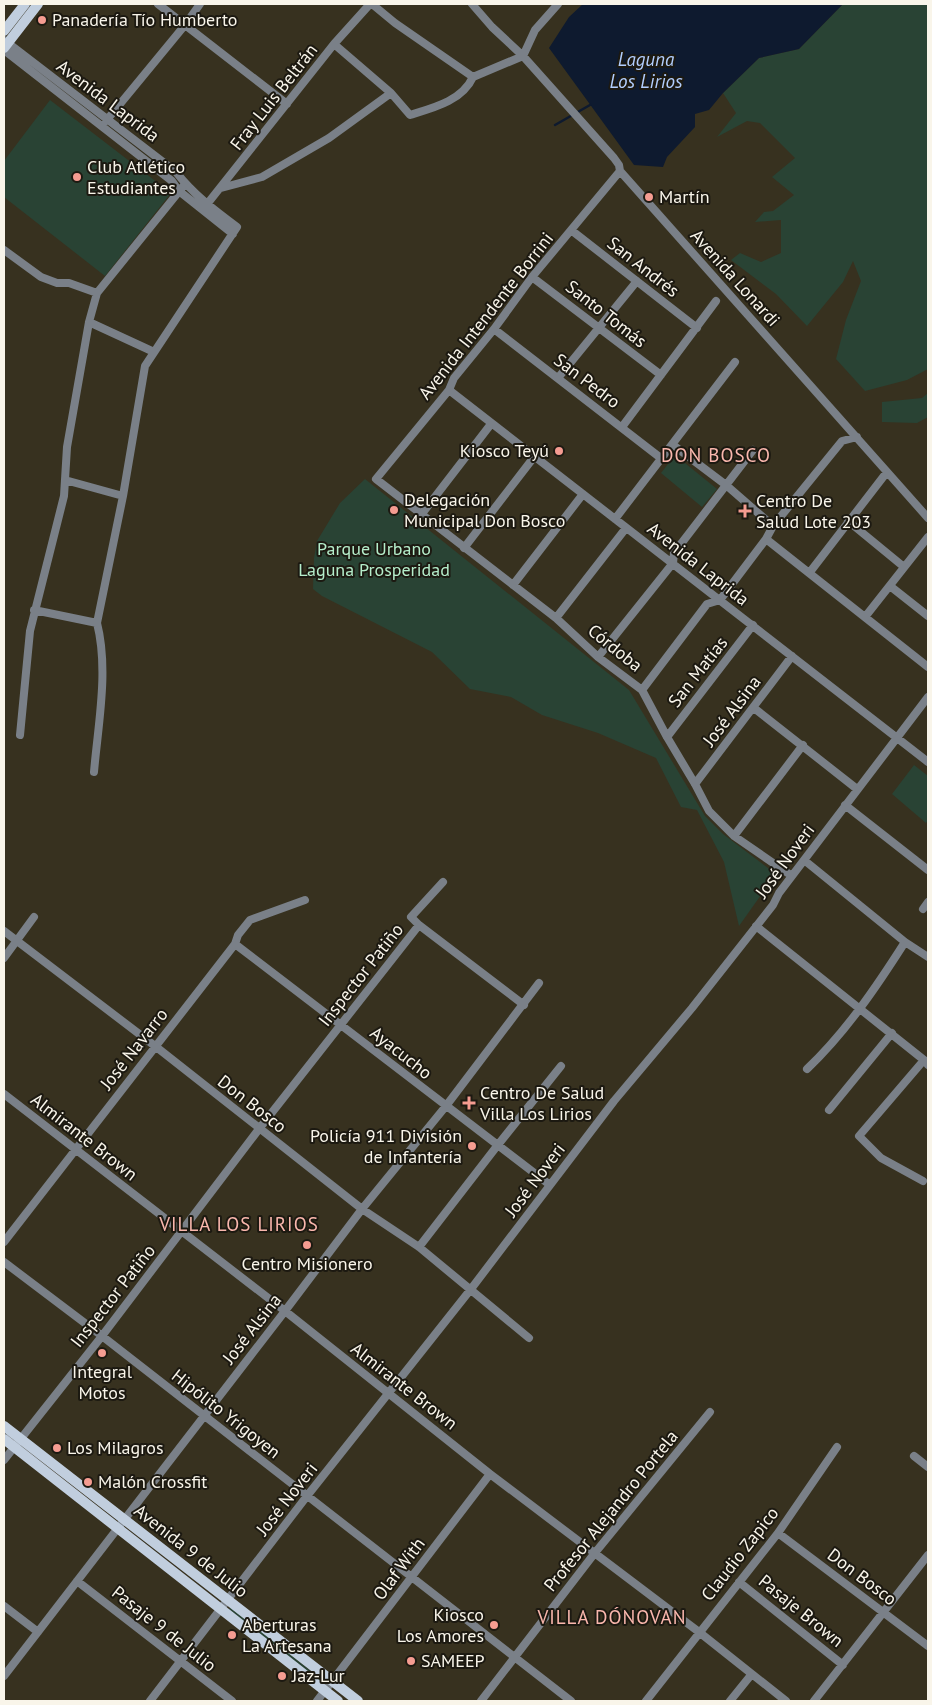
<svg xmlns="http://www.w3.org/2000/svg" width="932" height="1705" viewBox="0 0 932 1705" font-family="'PT Sans',sans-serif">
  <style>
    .green { fill: #294334 }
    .water { fill: #0e1a2f }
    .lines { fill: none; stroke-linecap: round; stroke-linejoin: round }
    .stream { stroke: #0e1a2f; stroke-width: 2.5 }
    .minor { stroke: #7a8088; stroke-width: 8 }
    .major { stroke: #c1cede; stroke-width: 10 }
    .poi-dot { fill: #f59c91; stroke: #1c1911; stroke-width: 2 }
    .labels { text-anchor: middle; stroke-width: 4; stroke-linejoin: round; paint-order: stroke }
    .poi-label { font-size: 18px; fill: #f9f5ea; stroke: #1c1911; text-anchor: start }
    .street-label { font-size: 18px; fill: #f9f5ea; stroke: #1c1911 }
    .park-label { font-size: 18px; fill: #b5eecb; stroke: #1c1911 }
    .water-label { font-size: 19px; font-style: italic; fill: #b2cefe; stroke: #1c1911 }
    .neighbourhood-label { font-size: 19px; letter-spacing: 1px; fill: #fab7ad; stroke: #1c1911 }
  </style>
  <rect width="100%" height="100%" fill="#37311f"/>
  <path class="green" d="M843,4H928V369L907,380L865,391L836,359L846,320L861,281L853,261L843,282L807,326L776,294L731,260L740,253L761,262L781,253V220L755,222L764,212L773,211L794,195L772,177L795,158L760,123L747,121L717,137L736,113L723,93L759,58L799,49Z
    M50,100L171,193L105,276L4,197V161Z
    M928,393V417L917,423L882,422V402L922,398Z
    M675,455L717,489L702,507L661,473Z
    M365,479L629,690L705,816L723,834L776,874L739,926L724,862L697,810L681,807L656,758L598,733L542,715L511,697L470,689L432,652L322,596L313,589L314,558L317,541L340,503Z
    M914,765L928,776V820L926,823L892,794Z
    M231,1607L322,1680L320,1683L228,1611Z"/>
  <path class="water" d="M583,4H843L799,49L759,58L723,93L709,110L695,114V127L667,157L663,167L634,165L549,48L569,17Z"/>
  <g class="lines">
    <path class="stream" d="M555,125L590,105"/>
    <path class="minor" d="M158,4L287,104
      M372,4L395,23L473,77
      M472,4L492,27L523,56L614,158L619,165L620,171L928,518
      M4,40L176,172C193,194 214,210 237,227L145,366L123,496L97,623C109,670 98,725 94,772
      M334,44L391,93L410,115C433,108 462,101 473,77L523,56L535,30L558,4
      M4,50L172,181L179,191L233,234
      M106,121L185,25L200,4
      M620,171L532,277L494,329L454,378L449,390L376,479L556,618L598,657L642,690L667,737L695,784L709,811L734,836L792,876
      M221,188L262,177L329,138L391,93
      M204,208L334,44L370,4
      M571,230L697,328
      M4,250L41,277L57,283H69L97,293
      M532,277L661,375
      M89,322L154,352
      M494,329L662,459
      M558,378L637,281
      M449,390L928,762
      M622,427L716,301
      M673,445L726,485L773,526
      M65,480L123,496
      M421,515L491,424
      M615,519L735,362
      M848,521L904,567
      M766,539L928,667
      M464,548L534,457
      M810,572L887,472
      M513,585L583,494
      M890,586L928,616
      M34,610L97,623
      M865,617L928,537
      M556,618L626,528
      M598,657L673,563L674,553L753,450
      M642,690L707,604L720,600L766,539L773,526L842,441L857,437
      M754,708L857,789
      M20,735L30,631L64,496L67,447L89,322L97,293L185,184
      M667,737L753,625
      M695,784L792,656
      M845,805L928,870
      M734,836L803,745
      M804,860L905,942L928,957
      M443,882L411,917L419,925L524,1005
      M923,909L928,902
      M756,926L924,1060L928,1065
      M4,931L155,1046L362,1209L419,1247L529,1338
      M235,944L550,1185
      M4,958L34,917
      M807,1069C846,1032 877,986 905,942
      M4,1094L285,1311L490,1474L699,1632L786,1701
      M829,1110L892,1033
      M923,1181L881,1158L859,1136L924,1060
      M4,1242L235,944L238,935L250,920L305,900
      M419,1247L497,1146L561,1066
      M4,1262L102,1336L571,1701
      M914,1456L928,1467
      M4,1460L102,1336L259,1129L419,925
      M778,1533L928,1646
      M77,1581L232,1701
      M739,1582L843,1665
      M4,1606L38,1632
      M4,1676L285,1311L362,1209L446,1106L539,983
      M150,1701L307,1496L471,1289L614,1101L692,1008L773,905L779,893L928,697
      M317,1701L490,1474
      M481,1701L594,1554L710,1412
      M646,1701L778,1533L837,1447
      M730,1701L751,1675
      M814,1701L928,1555"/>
    <path class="major" d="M4,31L25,4
      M4,48L38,4
      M4,1426L358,1701
      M4,1439L338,1701"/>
  </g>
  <g class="poi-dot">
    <circle cx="42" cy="20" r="5"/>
    <circle cx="77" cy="177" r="5"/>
    <circle cx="649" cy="197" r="5"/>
    <circle cx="559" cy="451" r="5"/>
    <circle cx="394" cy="510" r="5"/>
    <path d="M742.5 503.5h5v5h5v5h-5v5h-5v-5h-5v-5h5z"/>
    <path d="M466.5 1095.5h5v5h5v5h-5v5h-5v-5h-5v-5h5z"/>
    <circle cx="472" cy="1146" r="5"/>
    <circle cx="307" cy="1245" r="5"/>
    <circle cx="102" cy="1353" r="5"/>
    <circle cx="57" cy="1448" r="5"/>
    <circle cx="88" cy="1482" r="5"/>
    <circle cx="494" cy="1625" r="5"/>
    <circle cx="232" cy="1635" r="5"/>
    <circle cx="411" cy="1661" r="5"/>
    <circle cx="282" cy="1676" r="5"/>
  </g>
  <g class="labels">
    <g class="poi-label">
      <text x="52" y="26">Panadería Tío Humberto</text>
      <text x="87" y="173">Club Atlético<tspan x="87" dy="21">Estudiantes</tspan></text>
      <text x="659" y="203">Martín</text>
      <text x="549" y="457" text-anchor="end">Kiosco Teyú</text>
      <text x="404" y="506">Delegación<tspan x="404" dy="21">Municipal Don Bosco</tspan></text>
      <text x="756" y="507">Centro De<tspan x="756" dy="21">Salud Lote 203</tspan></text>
      <text x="480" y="1099">Centro De Salud<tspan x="480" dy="21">Villa Los Lirios</tspan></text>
      <text x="462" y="1142" text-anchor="end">Policía 911 División<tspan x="462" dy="21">de Infantería</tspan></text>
      <text x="307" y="1270" text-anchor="middle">Centro Misionero</text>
      <text x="102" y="1378" text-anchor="middle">Integral<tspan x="102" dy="21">Motos</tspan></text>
      <text x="67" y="1454">Los Milagros</text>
      <text x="98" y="1488">Malón Crossfit</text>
      <text x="484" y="1621" text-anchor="end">Kiosco<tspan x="484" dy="21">Los Amores</tspan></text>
      <text x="242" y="1631">Aberturas<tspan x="242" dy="21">La Artesana</tspan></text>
      <text x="421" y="1667">SAMEEP</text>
      <text x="292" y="1682">Jaz-Lur</text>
    </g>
    <g class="street-label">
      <text transform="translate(274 97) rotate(-52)" y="6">Fray Luis Beltrán</text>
      <text transform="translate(108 101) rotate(37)" y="6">Avenida Laprida</text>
      <text transform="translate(643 267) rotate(38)" y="6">San Andrés</text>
      <text transform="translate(735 278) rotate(48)" y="6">Avenida Lonardi</text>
      <text transform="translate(606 314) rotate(38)" y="6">Santo Tomás</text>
      <text transform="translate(486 316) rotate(-52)" y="6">Avenida Intendente Borrini</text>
      <text transform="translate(587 381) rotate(37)" y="6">San Pedro</text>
      <text transform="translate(698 564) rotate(38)" y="6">Avenida Laprida</text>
      <text transform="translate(615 648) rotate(39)" y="6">Córdoba</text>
      <text transform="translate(698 672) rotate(-52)" y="6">San Matías</text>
      <text transform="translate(732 711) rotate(-53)" y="6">José Alsina</text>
      <text transform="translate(785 861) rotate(-54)" y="6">José Noveri</text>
      <text transform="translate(361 975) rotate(-52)" y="6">Inspector Patiño</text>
      <text transform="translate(134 1049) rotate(-52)" y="6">José Navarro</text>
      <text transform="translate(401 1053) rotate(38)" y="6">Ayacucho</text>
      <text transform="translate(252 1104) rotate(38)" y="6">Don Bosco</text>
      <text transform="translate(84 1137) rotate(38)" y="6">Almirante Brown</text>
      <text transform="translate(535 1180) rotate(-53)" y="6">José Noveri</text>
      <text transform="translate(113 1296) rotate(-52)" y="6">Inspector Patiño</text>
      <text transform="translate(252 1329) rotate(-52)" y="6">José Alsina</text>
      <text transform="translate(404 1386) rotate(38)" y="6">Almirante Brown</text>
      <text transform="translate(226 1414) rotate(38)" y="6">Hipólito Yrigoyen</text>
      <text transform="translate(287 1499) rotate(-52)" y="6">José Noveri</text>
      <text transform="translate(611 1511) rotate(-51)" y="6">Profesor Alejandro Portela</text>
      <text transform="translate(191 1551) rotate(38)" y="6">Avenida 9 de Julio</text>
      <text transform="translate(740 1554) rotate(-52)" y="6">Claudio Zapico</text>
      <text transform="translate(399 1569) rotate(-53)" y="6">Olaf With</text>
      <text transform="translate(862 1577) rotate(37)" y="6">Don Bosco</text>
      <text transform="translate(801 1611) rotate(39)" y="6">Pasaje Brown</text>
      <text transform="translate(164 1629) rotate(38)" y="6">Pasaje 9 de Julio</text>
    </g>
    <g class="park-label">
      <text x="374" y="555">Parque Urbano<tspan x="374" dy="21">Laguna Prosperidad</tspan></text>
    </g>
    <g class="water-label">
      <text x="646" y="66">Laguna<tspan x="646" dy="22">Los Lirios</tspan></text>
    </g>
    <g class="neighbourhood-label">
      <text x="716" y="462">DON BOSCO</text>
      <text x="239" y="1231">VILLA LOS LIRIOS</text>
      <text x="612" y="1624">VILLA DÓNOVAN</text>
    </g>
  </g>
  <rect width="932" height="1705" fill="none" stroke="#f9f5ea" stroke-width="10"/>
</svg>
